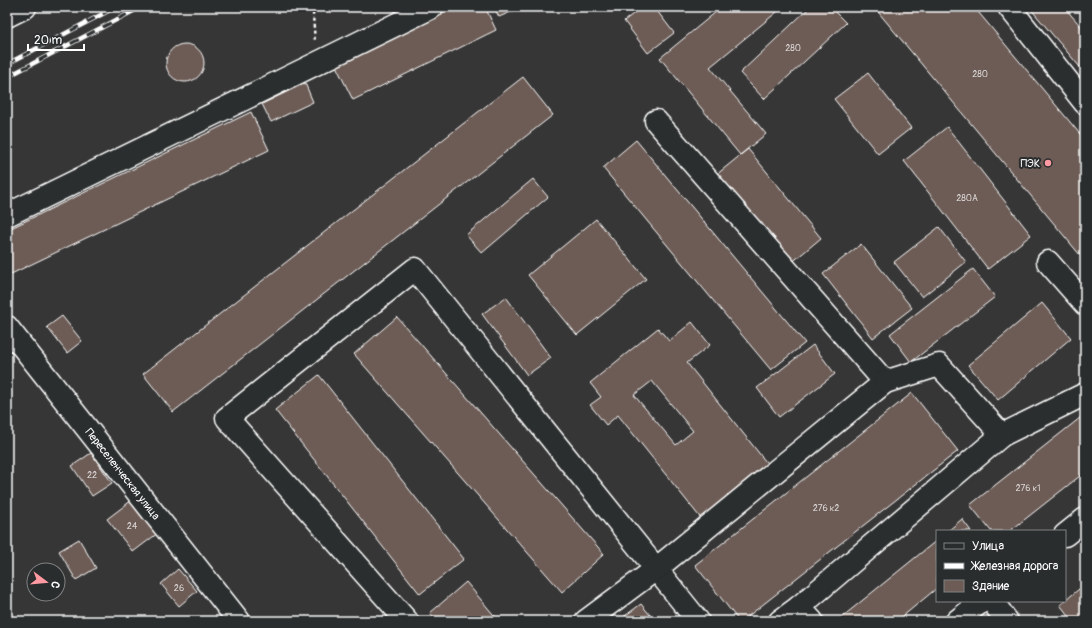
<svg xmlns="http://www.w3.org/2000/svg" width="1092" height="628" viewBox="0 0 1092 628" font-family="Pangolin,sans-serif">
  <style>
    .building { fill: #6d5c56; stroke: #fff; fill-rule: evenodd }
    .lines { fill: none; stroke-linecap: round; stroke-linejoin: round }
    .minor-casing { stroke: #fff; stroke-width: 25 }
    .path { stroke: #fff; stroke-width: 2.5; stroke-dasharray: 3 3; stroke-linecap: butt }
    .minor { stroke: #2a2d2e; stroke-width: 22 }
    .rail-casing { stroke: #fff; stroke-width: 4.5 }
    .rail { stroke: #2a2d2e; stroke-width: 3; stroke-dasharray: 9; stroke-linecap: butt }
    .poi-dot { fill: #ff9aa2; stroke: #2a2d2e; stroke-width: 1.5 }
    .labels { text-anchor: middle; stroke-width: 4; stroke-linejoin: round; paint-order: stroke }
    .number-label { font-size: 9px; fill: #dad6d5 }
    .poi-label { font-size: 11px; fill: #fff; stroke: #2a2d2e; text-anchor: end }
    .street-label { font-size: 11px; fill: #fff; stroke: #2a2d2e }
  </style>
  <rect width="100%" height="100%" fill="#373636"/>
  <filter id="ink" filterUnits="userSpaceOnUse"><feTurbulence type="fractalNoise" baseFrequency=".025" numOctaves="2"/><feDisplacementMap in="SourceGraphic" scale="8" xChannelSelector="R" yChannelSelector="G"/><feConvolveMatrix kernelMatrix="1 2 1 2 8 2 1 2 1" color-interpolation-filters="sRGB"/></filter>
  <g filter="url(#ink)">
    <path class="building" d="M453,7H485L496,30L353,100L335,64Z
      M494,7H522L499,17Z
      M642,7H654L674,33L648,53L624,21Z
      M722,7H783L710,67L766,134L740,155L660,58Z
      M810,7H830L846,23L764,99L740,73Z
      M874,7H974L1085,140V261Z
      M1029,7H1064L1085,31V73Z
      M166 63a19 19 0 1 1 38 0a19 19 0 1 1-38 0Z
      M868,73L911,128L878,154L834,99Z
      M523,77L553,115L173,412L143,374Z
      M305,83L313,102L271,122L262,104Z
      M251,112L269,150L7,276V230Z
      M947,127L1031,235L988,269L904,161Z
      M636,140L805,343L771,370L603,168Z
      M748,149L821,238L790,264L716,175Z
      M533,179L548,197L482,253L466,235Z
      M596,219L646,279L577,335L528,275Z
      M939,227L966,262L922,297L894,262Z
      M861,244L912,308L873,338L823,274Z
      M973,269L995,297L911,362L890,334Z
      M506,297L551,358L527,375L482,314Z
      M1042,303L1071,338L998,400L968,365Z
      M62,316L82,341L67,353L47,327Z
      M397,317L604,554L562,592L354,354Z
      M692,322L710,345L687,363L770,467L703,521L618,415L606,425L590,405L601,397L590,383L658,328L669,341ZM652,381L693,431L676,445L634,395Z
      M813,345L835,374L779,417L757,388Z
      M319,375L464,559L420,594L275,410Z
      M912,393L958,451L742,621H739L695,565Z
      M1085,414V472L1010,531H991L970,505Z
      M91,453L112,483L92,496L72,466Z
      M132,500L158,533L133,552L107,519Z
      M962,519L971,531H948Z
      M79,539L96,568L76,580L59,551Z
      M937,540V588L897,621H884L881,618L877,621H837Z
      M178,569L197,591L179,606L161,584Z
      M466,582L498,620V621H436L430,613Z
      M1085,584V621H1073L1060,605Z
      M641,604L655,621H618Z"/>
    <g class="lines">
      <g class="minor-casing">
        <g id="minor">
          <path d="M1009,7L1085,103"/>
          <path d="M7,16L25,7"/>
          <path d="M7,215L432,7"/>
          <path d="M1048,262L1085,304"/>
          <path id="s1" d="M7,327L239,621"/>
          <path d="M1002,435L1085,394"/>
          <path d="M1065,535L1085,519"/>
          <path d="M992,601L1007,621"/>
          <path d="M407,621L227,418L415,269L698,621"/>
          <path d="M586,621L656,569L885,382L656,121"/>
          <path d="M780,621L799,607"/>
          <path d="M812,621L799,607L1002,435L939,365L885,382"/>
          <path d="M957,621L982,601"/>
        </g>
      </g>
      <path class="path" d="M315,7L313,15L315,42"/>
      <use href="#minor" class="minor"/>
      <g class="rail-casing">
        <path id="rail" d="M7,64L116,7
          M7,77L141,7"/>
      </g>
      <use href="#rail" class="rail"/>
    </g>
  </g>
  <circle class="poi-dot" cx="1048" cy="163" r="4"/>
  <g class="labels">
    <g class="number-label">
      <text x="793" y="51">280</text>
      <text x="980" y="77">280</text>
      <text x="967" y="201">280А</text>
      <text x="92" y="478">22</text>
      <text x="1028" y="491">276 к1</text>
      <text x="826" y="511">276 к2</text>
      <text x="132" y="529">24</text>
      <text x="179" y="591">26</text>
    </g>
    <g class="poi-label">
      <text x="1040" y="167">ПЭК</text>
    </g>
    <g class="street-label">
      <text dy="4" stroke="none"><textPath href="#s1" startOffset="187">Переселенческая улица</textPath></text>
    </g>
  </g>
  <rect width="1092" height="628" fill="none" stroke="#2a2d2e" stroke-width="24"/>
  <rect x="12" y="12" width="1068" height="604" fill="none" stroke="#fff" stroke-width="1.5" filter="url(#ink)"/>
  <rect x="936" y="530" width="130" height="72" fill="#2a2d2e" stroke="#7f8182"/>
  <rect x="944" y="543" width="20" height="6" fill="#2a2d2e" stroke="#7f8182"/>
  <text x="972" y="550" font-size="12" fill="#ffffff">Улица</text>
  <rect x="944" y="563" width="20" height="6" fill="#ffffff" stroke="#7f8182"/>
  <text x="972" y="570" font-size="12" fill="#ffffff">Железная дорога</text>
  <rect x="944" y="580" width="20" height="12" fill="#6d5c56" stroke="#7f8182"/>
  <text x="972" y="590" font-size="12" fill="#ffffff">Здание</text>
  <g transform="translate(46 582) rotate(106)"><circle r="19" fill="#2a2d2e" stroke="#7f8182"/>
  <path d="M0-3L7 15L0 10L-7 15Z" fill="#ff9aa2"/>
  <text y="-6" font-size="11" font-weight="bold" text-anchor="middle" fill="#ffffff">С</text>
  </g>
  <path d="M28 44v6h56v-6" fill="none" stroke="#ffffff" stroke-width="2"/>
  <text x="34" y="44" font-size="12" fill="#ffffff" stroke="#2a2d2e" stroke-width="3" paint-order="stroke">20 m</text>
</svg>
